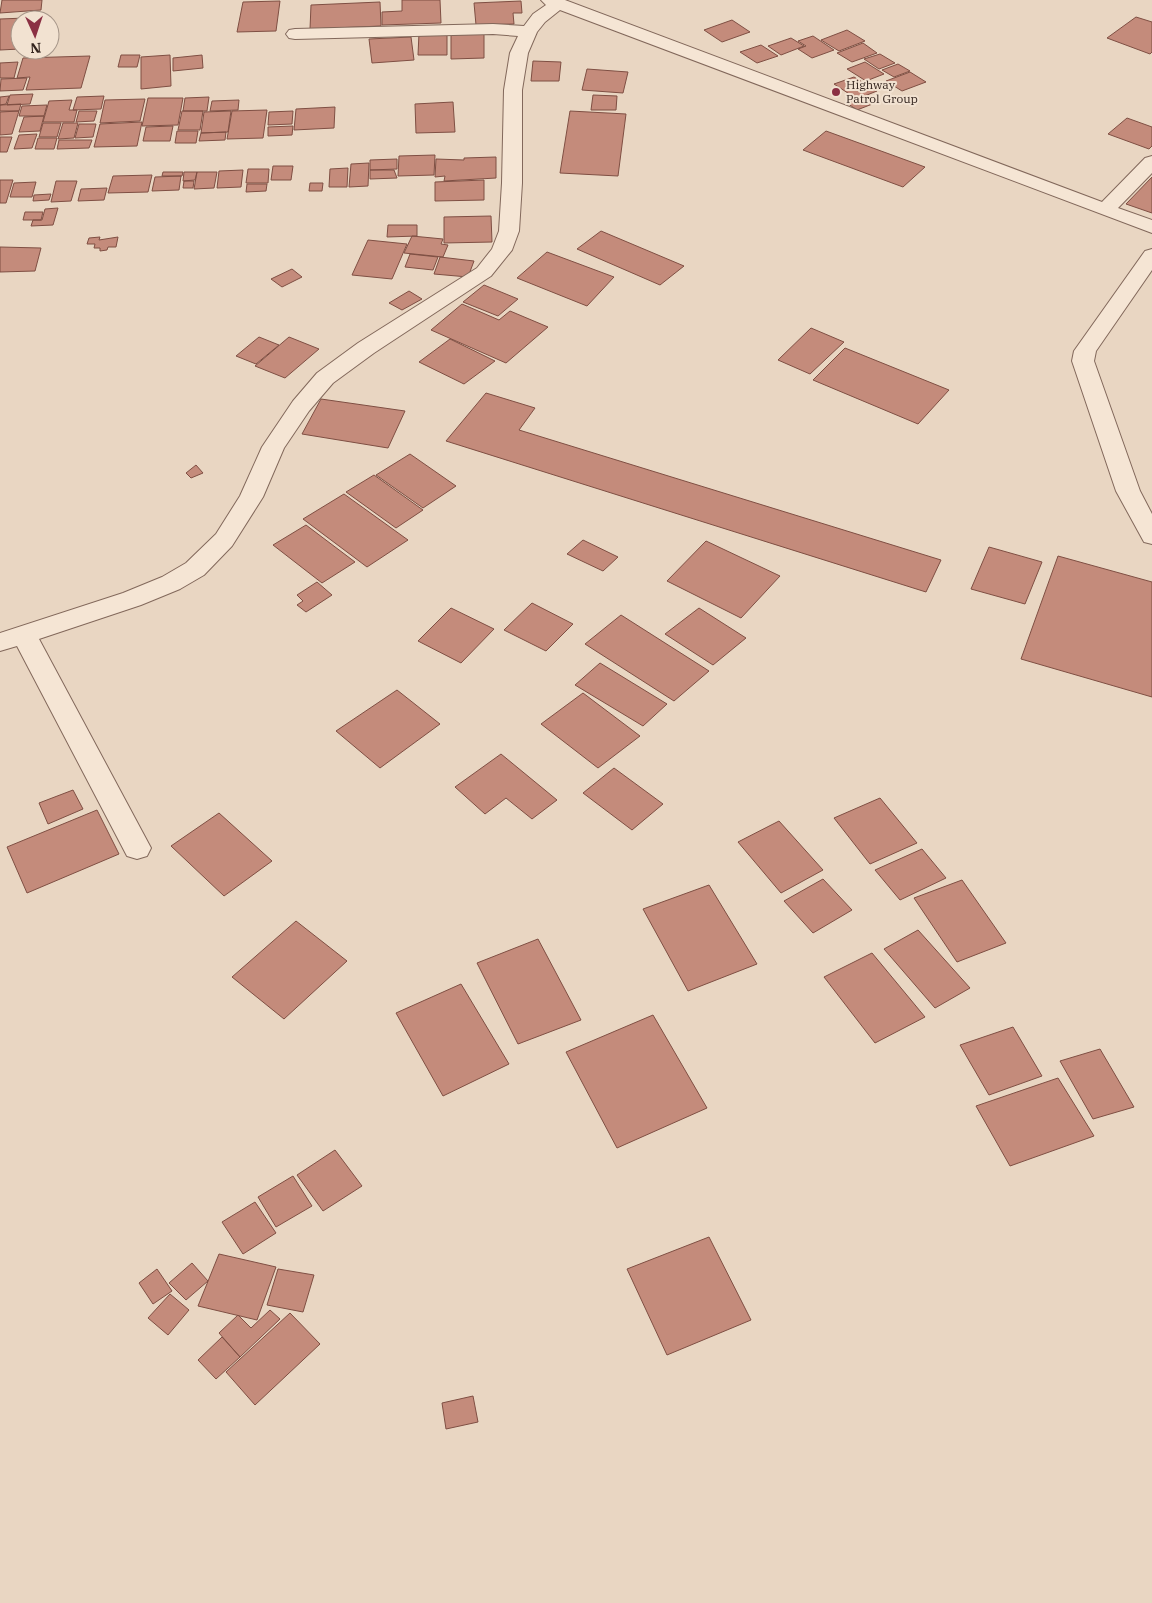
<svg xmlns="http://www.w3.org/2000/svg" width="1152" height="1603" viewBox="0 0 1152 1603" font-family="'IBM Plex Serif',serif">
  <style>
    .building { fill: #c48b7b; stroke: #7f4f43 }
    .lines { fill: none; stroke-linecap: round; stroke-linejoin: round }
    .minor-casing { stroke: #82685b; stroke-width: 2 }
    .minor { fill: #f5e5d4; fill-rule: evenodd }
    .poi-dot { fill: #8b3043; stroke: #f2e2d1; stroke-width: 2 }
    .labels { text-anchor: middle; stroke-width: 4; stroke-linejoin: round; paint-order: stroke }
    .far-poi-label { font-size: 12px; fill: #33241e; stroke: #f2e2d1; text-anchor: start }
  </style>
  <rect width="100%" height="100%" fill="#e9d6c2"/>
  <path class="building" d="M2,0H42L41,10L0,13Z
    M402,0H440L441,23L382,25V12L402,11Z
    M280,1L276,31L237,32L243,2Z
    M521,1L522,13H513L514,24L476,25L474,3Z
    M380,2L381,26L310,29L311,5Z
    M51,17L50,22V20H20V49L0,50V19Z
    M1136,17L1152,22V52L1150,54L1107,38Z
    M732,20L750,32L722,42L704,30Z
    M847,30L865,41L839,51L821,40Z
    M484,31V58L451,59V32Z
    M447,32V55H418L419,33Z
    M813,36L834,50L812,58L798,49L806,46L798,41Z
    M411,37L414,60L372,63L369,39Z
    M791,38L804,46L781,55L768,46Z
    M863,43L877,53L852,62L837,53Z
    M761,45L778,56L757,63L740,52Z
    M880,54L895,63L879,69L864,59Z
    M121,55H140L137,67H118Z
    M170,55L171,86L141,89V57Z
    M202,55L203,68L173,71V58Z
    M90,56L81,88L26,90L30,77L17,78L23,58Z
    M533,61L561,62L559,81H531Z
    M18,62L14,78H0V63Z
    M865,62L884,74L866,81L847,69Z
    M898,64L910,71L894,77L882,70Z
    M587,69L628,72L623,93L582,90Z
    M910,72L926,82L902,91L886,81Z
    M854,77L877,91L857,99L834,84Z
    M27,78L23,90L0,91L1,79Z
    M33,94L30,104L7,105L10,95Z
    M593,95L617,96L616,110H591Z
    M9,96L6,104L0,105V97Z
    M104,96L101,109L73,110L77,97Z
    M209,97L207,111H183L185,98Z
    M865,97L875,103L857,110L847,103Z
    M148,98H183L178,125L142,126Z
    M145,99L140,121L100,123L105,100Z
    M72,100L69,110H77L74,122H43L49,101Z
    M239,100L238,110L210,111L212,101Z
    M453,102L455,132L416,133L415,104Z
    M21,104L19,111H0V105Z
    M47,105L44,116H19L22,106Z
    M335,107L334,128L294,130L296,109Z
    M267,110L263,138L227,139L232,111Z
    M19,111L12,134L0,135V112Z
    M79,111H97L94,121L76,122Z
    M182,111H203L200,130H178Z
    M231,111L228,132L201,133L204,112Z
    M293,111L292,124L268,125L269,112Z
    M570,111L626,114L618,176L560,173Z
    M44,116L40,131L19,132L24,117Z
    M1127,118L1152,127V146L1149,149L1108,134Z
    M142,122L137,146L94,147L100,124Z
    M43,123H61L57,137H39Z
    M63,123H78L74,138L58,139Z
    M79,124H96L93,137L75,138Z
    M173,126L170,141H143L146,127Z
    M293,126L292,135L268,136V127Z
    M177,131H198L196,143H175Z
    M826,131L925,167L903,187L803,150Z
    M226,132L225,140L199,141L201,133Z
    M37,134L32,148L14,149L19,135Z
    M0,137H12L7,152H0Z
    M38,138H57L54,149H35Z
    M59,140H92L89,148L57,149Z
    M435,155L434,175L398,176L399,156Z
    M496,157V178L444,181L445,176L435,177L436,159L464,160V158Z
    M397,159V169L370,170V160Z
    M369,163L368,186L349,187L351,164Z
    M273,166H293L291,180H271Z
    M348,168L347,187H329L330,169Z
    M248,169H269L268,183H246Z
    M243,170L241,187L217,188L219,171Z
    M370,170H394L397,178L370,179Z
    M163,172H183L182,176H162Z
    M184,172H197L195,180L183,181Z
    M197,172H217L214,188L194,189Z
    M152,175L148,192L108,193L113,176Z
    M181,176L179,190L152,191L155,177Z
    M1152,177V213L1126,204Z
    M0,180H13L6,203H0Z
    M484,180V200L435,201V182Z
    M56,181H77L71,201L51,202Z
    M184,181H194L193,188H183Z
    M36,182L32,197H10L14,183Z
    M310,183H323L322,191H309Z
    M247,184H267L266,191L246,192Z
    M107,188L104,200L78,201L81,189Z
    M51,194L49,200L33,201L34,195Z
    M58,208L53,225L31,226L33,220H42L45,209Z
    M25,212H43L41,220H23Z
    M491,216L492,242L444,243V217Z
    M388,225H417V236L387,237Z
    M601,231L684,266L660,285L577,249Z
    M412,236L443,239L441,244L448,245L443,257L404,253Z
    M100,237L99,240L118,237L116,247H108L107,250L100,251V248H94L95,244H87L89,238Z
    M368,240L407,244L392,279L352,275Z
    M0,247L41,248L35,271L0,272Z
    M547,252L614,277L587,306L517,278Z
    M410,254L438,257L433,270L405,267Z
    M440,257L474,261L468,277L434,274Z
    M292,269L302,277L282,287L271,279Z
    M484,285L518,299L498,316L463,302Z
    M409,291L422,299L402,310L389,303Z
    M462,304L499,320L510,311L548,327L506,363L431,330Z
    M811,328L844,342L810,374L778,360Z
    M259,337L279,345L256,364L236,356Z
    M289,337L319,349L285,378L255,366Z
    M450,339L495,361L464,384L419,362Z
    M845,348L949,390L918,424L813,380Z
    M486,393L535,408L519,430L941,560L926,592L446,441Z
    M321,399L405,411L388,448L302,434Z
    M410,454L456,486L423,508L376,475Z
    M196,465L203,473L191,478L186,473Z
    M374,475L423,510L396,528L346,492Z
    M344,494L408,540L367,567L303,519Z
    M306,525L355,562L322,583L273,545Z
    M583,540L618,557L603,571L567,554Z
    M706,541L780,576L741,618L667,581Z
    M989,547L1042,562L1025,604L971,589Z
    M1058,556L1152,582V697L1021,659Z
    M317,582L332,595L306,612L297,605L303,601L297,595Z
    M532,603L573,624L546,651L504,630Z
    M451,608L494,629L461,663L418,641Z
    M699,608L746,638L713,665L665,634Z
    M621,615L709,671L674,701L585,644Z
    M600,663L667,704L643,726L575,685Z
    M397,690L440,724L380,768L336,731Z
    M583,693L640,736L598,768L541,724Z
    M501,754L557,800L532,819L506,798L485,814L455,787Z
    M614,768L663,804L632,830L583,793Z
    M73,790L83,809L48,824L39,803Z
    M880,798L917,843L870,864L834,818Z
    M97,810L119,854L27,893L7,847Z
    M219,813L272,861L224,896L171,846Z
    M779,821L823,870L781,893L738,842Z
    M922,849L946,878L900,900L875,870Z
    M823,879L852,910L813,933L784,901Z
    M962,880L1006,943L957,962L914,898Z
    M709,885L757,964L688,991L643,909Z
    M296,921L347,961L284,1019L232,977Z
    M918,930L970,988L935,1008L884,949Z
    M538,939L581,1020L518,1044L477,963Z
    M872,953L925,1017L875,1043L824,977Z
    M461,984L509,1064L443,1096L396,1013Z
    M653,1015L707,1108L617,1148L566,1052Z
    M1013,1027L1042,1076L989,1095L960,1045Z
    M1100,1049L1134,1107L1093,1119L1060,1061Z
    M1058,1078L1094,1136L1010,1166L976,1106Z
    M335,1150L362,1186L323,1211L297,1175Z
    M293,1176L312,1206L276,1227L258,1197Z
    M255,1202L276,1233L243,1254L222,1222Z
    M709,1237L751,1320L667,1355L627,1269Z
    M219,1254L276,1267L257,1320L198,1306Z
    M192,1263L208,1281L186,1300L169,1283Z
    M157,1269L172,1291L153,1304L139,1283Z
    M278,1269L314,1275L303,1312L267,1305Z
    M170,1294L189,1310L168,1335L148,1318Z
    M270,1310L280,1319L240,1357L219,1333L238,1315L251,1328Z
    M290,1313L320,1344L255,1405L226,1372Z
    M222,1337L240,1357L216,1379L198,1360Z
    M473,1396L478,1422L446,1429L442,1403Z"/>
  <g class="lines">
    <g class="minor-casing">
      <path id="minor" d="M541,0H565L1102,202L1145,158L1152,156V173L1118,208L1152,220V233L560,10L545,22L537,32L528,53L522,90V183L519,231L512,250L491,276L374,353L333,383L309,411L284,448L263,497L232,546L204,575L180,589L141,605L39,639L151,848L147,856L137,859L127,856L17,646L0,651V633L123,593L162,577L186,563L216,534L240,496L262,447L293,401L317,373L358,343L477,268L492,249L499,231L502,183L504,90L510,53L518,36L493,34L295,39L289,38L286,34L289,30L295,29L493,24L524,26L533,14L546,5Z
        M1152,249V270L1096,351L1094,361L1140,491L1152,514V544L1144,542L1116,491L1072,361L1074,351L1145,251Z"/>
    </g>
    <use href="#minor" class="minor"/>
  </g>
  <circle class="poi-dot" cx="836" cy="92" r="5"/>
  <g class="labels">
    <g class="far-poi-label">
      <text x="846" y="89">Highway<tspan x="846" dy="14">Patrol Group</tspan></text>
    </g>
  </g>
  <g transform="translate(35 35) rotate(177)"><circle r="24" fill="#f2e2d1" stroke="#a69689"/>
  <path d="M0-4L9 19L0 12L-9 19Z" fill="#8b3043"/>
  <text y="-8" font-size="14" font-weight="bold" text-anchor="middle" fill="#33241e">N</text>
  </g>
</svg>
